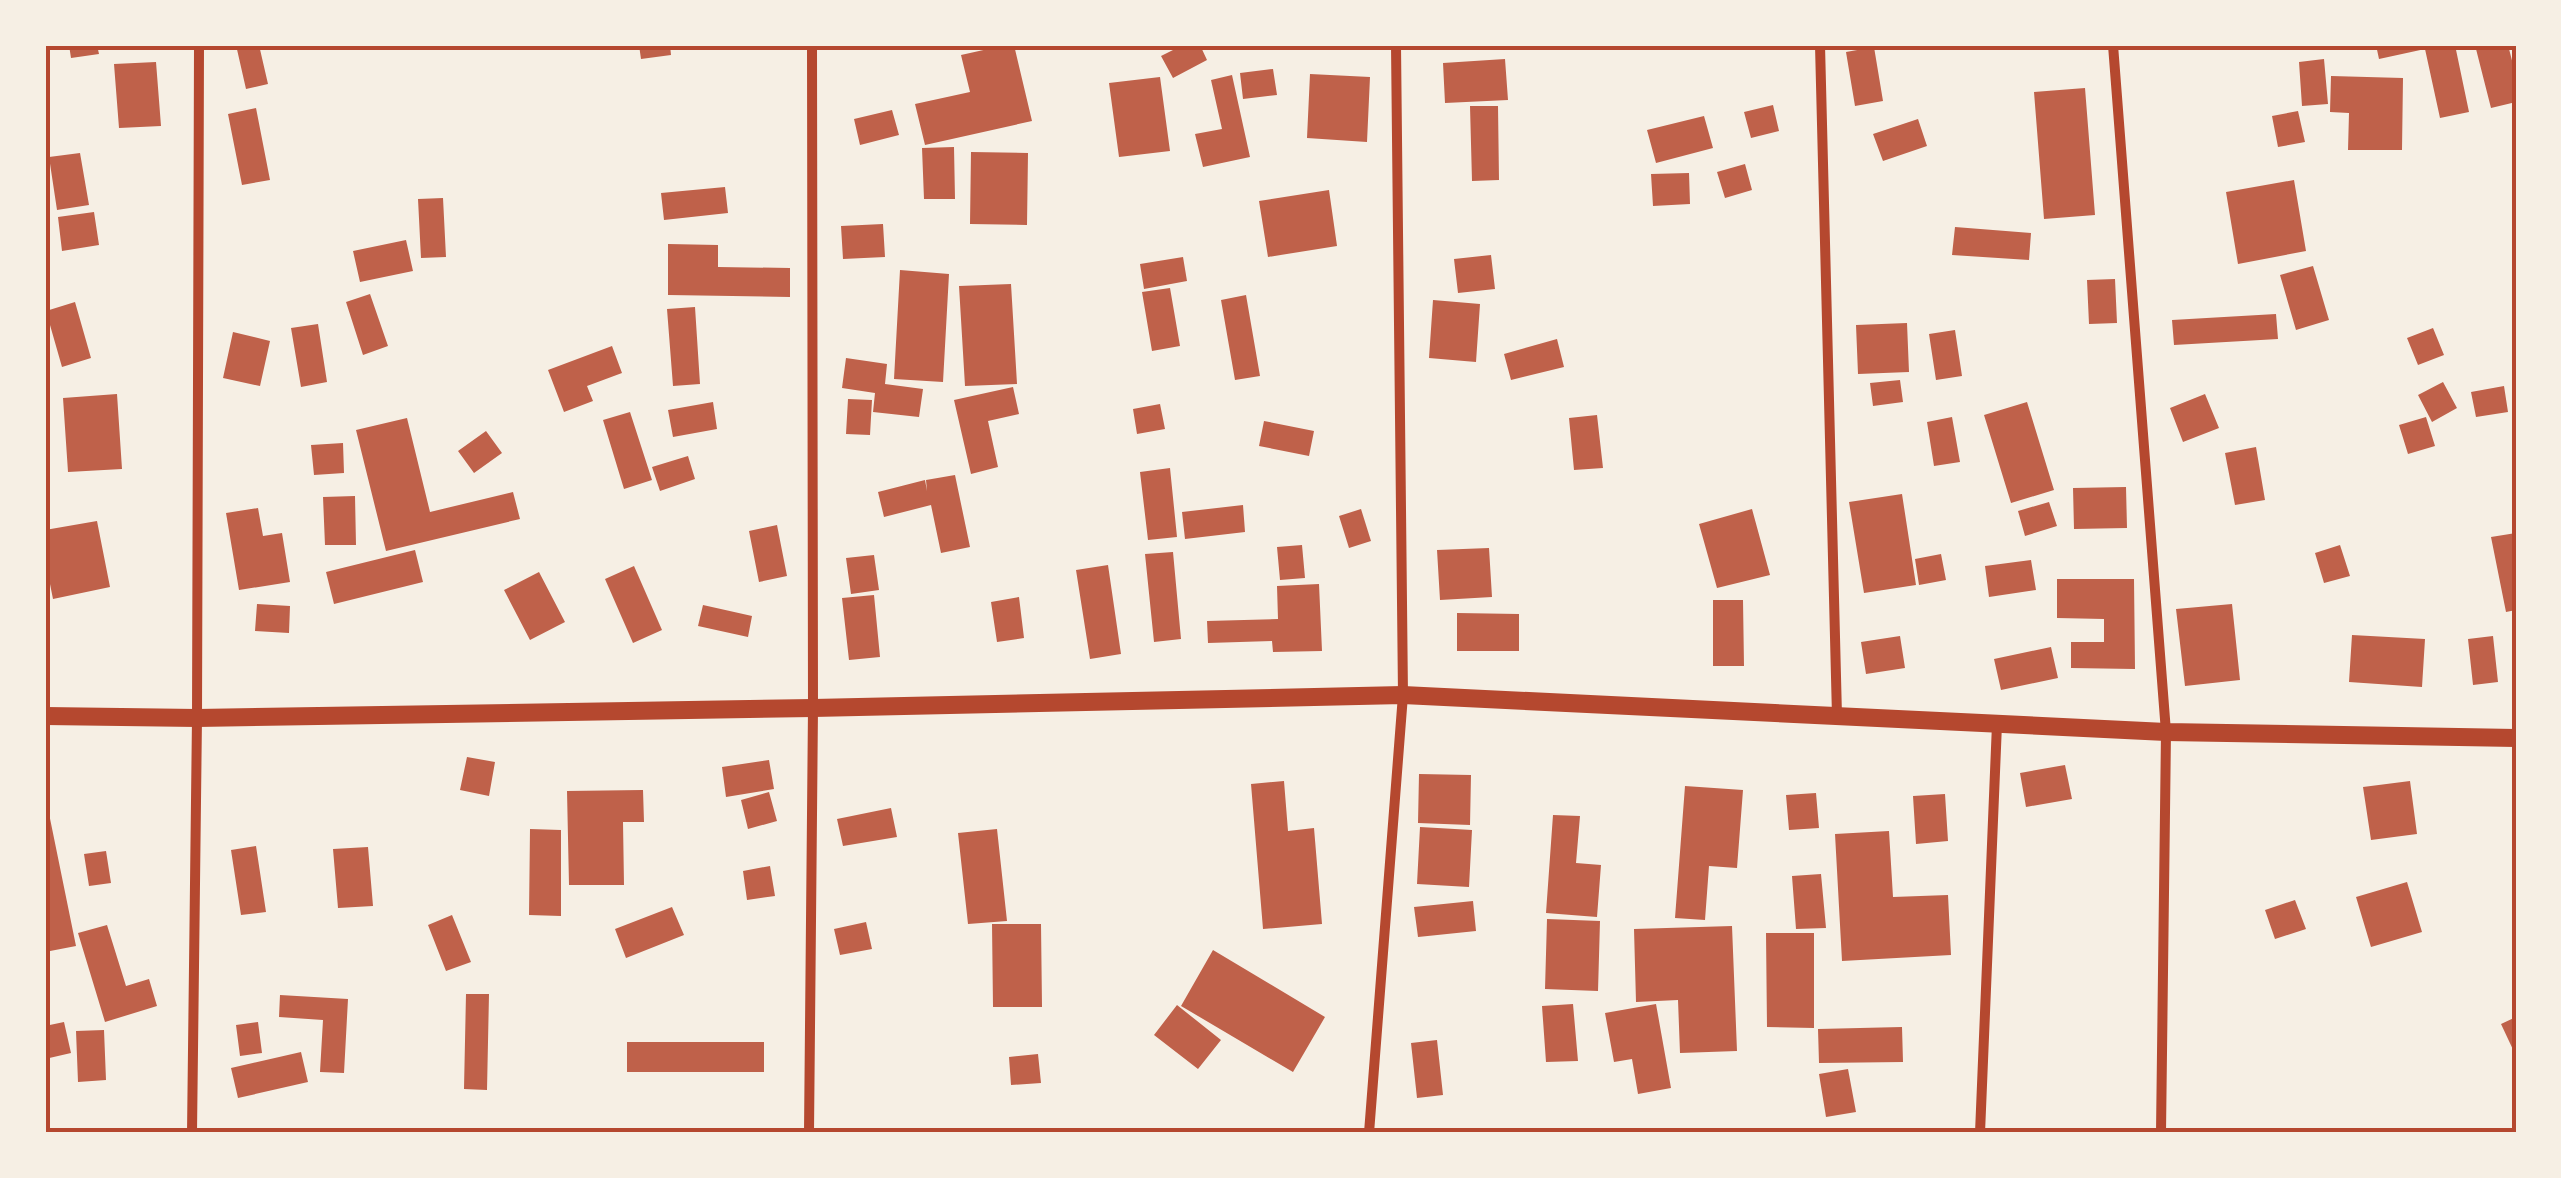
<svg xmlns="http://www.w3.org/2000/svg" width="2561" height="1178" viewBox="0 0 2561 1178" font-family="'Golos Text',sans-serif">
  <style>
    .building { fill: #bf614a }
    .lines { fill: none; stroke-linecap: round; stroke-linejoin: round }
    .minor { stroke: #b5482f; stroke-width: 10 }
    .tertiary { stroke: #b5482f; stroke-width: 18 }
    .neatline { fill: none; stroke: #b5482f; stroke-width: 4 }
  </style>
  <rect width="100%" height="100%" fill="#f6efe4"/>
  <path class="building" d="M69,45H97L99,54L71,58Z
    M236,45H259L268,84L246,89Z
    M639,45H670L671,55L641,59Z
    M1006,45H1014L1032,121L925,145L915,104L970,92L961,55Z
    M1183,45H1200L1207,60L1173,78L1161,56Z
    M2376,45H2455L2469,112L2440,118L2425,49L2379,59Z
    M2490,45H2508L2516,76V102L2491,108L2476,49Z
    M1874,47L1883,101L1855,106L1846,52Z
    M1505,59L1508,100L1445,103L1443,63Z
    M2324,59L2328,104L2302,106L2299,62Z
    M156,62L161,126L119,128L114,64Z
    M1273,69L1277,95L1243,99L1240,73Z
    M1310,74L1370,77L1367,142L1307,138Z
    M1232,75L1250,157L1203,167L1195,134L1222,129L1211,80Z
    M2331,76L2403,78L2402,150H2348L2349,113L2330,112Z
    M1160,77L1170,151L1119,157L1109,83Z
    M2085,88L2095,215L2044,219L2034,92Z
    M1773,105L1779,131L1751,138L1744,112Z
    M1470,106H1498L1499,180L1472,181Z
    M256,108L270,180L242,185L228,114Z
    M892,110L899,135L860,145L854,119Z
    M2298,111L2305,142L2278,147L2272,116Z
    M1704,116L1713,148L1656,163L1647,130Z
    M1918,119L1927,146L1883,161L1873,134Z
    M954,147L955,199H924L922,148Z
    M971,152L1028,153L1027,225L970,224Z
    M80,153L89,205L57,210L49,157Z
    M1745,164L1752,190L1725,198L1717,172Z
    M1689,173L1690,204L1653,206L1651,174Z
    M2294,180L2306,251L2238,264L2226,192Z
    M725,187L728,213L664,220L661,193Z
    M1329,190L1337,246L1268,257L1259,201Z
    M443,198L446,257L421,258L418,199Z
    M94,212L99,245L62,251L58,217Z
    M883,224L885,257L843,259L841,226Z
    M1955,227L2031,233L2029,260L1952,255Z
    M406,240L413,271L360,282L353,251Z
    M668,244L718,245V267L790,268V297L668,295Z
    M1491,255L1495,289L1458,293L1454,259Z
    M1183,257L1187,281L1144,289L1140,264Z
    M2313,266L2329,320L2296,330L2280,275Z
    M900,270L949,274L943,382L894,379Z
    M2115,279L2117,323L2089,324L2087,280Z
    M1011,284L1017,384L965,386L959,286Z
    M1170,288L1180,346L1152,351L1142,292Z
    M370,294L388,346L363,355L346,302Z
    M1246,295L1260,376L1235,380L1221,300Z
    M1433,300L1480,304L1476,362L1429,358Z
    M75,302L91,358L62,367L46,311Z
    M695,307L700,384L673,386L667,309Z
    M2276,314L2278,339L2174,345L2172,320Z
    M1907,323L1909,372L1858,374L1856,325Z
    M318,324L327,382L301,387L291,328Z
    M2433,328L2444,355L2418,365L2407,338Z
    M1955,330L1962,376L1936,380L1929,334Z
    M233,332L270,341L260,386L223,378Z
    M1557,339L1564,367L1511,380L1504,354Z
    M612,346L622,373L587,386L593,401L564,412L548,370Z
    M846,358L887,364L885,384L923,389L919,417L873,412L875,393L842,388Z
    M1900,380L1903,402L1873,406L1870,383Z
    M2443,382L2457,408L2432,422L2418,395Z
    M2504,386L2508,412L2476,417L2471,392Z
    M1013,387L1019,414L988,421L998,467L971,474L954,400Z
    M117,394L122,469L68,472L63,398Z
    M2205,394L2219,428L2183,442L2170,408Z
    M848,399L872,400L870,435L846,434Z
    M713,402L717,429L673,437L668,410Z
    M2027,402L2054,490L2011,503L1984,415Z
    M1160,404L1165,429L1137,434L1133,409Z
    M630,412L652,480L624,489L603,420Z
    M1597,415L1603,468L1574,470L1569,418Z
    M1952,417L1960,462L1934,466L1927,422Z
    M2426,417L2435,446L2408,454L2399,425Z
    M407,418L430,512L513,492L520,519L386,551L356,430Z
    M1264,421L1314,431L1309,456L1259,446Z
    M486,431L502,453L474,473L458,451Z
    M343,443L344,473L314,475L311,445Z
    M2256,447L2265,500L2235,505L2225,453Z
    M688,456L695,479L660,491L652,467Z
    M1170,468L1177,537L1148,540L1140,472Z
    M955,475L970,547L941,553L931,505L884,517L878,492L925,480L927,491L926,480Z
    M2126,487L2127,528L2074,529L2073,488Z
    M1902,494L1916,585L1864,593L1849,502Z
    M355,496L356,545H325L323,497Z
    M2049,502L2057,526L2025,536L2018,511Z
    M1243,505L1245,532L1185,539L1182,512Z
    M258,508L263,536L282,533L290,582L239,590L226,513Z
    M1361,509L1371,541L1349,548L1339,516Z
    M1752,509L1770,575L1717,588L1699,524Z
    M97,521L110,587L53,599L45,559V530Z
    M777,525L787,576L759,582L749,531Z
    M2516,533V610L2506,612L2491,537Z
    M1302,545L1305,578L1280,580L1277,547Z
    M2340,545L2350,576L2324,583L2315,553Z
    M1489,548L1492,597L1440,600L1437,550Z
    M415,550L423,582L334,604L326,572Z
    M1173,552L1181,639L1154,642L1145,554Z
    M1941,554L1946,580L1919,585L1915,559Z
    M874,555L879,590L851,594L846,558Z
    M2031,560L2036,590L1989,597L1985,566Z
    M1108,565L1121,654L1090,659L1076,570Z
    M634,566L662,630L633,643L605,579Z
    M539,572L565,622L530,640L504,590Z
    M2057,579H2134L2135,669L2071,668V642H2104V619L2057,618Z
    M1319,584L1322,651L1273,652L1272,641L1208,643L1207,621L1278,619L1277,586Z
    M874,595L880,657L849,660L842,598Z
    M1019,597L1024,638L997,642L991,602Z
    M1713,600H1743L1744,666H1713Z
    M257,604L290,606L289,633L255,631Z
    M2232,604L2240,680L2185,686L2176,609Z
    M703,605L752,616L748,637L698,626Z
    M1457,613L1519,614V651H1457Z
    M2352,635L2425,639L2422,687L2349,682Z
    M1900,636L1905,668L1866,674L1861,642Z
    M2493,636L2498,682L2473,685L2468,639Z
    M2051,647L2058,678L2001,690L1994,659Z
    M467,757L495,762L489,796L460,790Z
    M769,760L774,789L726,797L722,767Z
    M2065,765L2072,799L2026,807L2020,773Z
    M1419,774L1471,775L1470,825L1418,823Z
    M1284,781L1288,831L1314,828L1322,924L1263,929L1251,784Z
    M2410,781L2417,834L2371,840L2363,787Z
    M1685,786L1743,790L1737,868L1709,866L1705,920L1675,918Z
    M643,790L644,822H623L624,885H569L567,791Z
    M769,792L777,821L748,829L741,800Z
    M1816,793L1819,828L1789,830L1786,795Z
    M45,794L76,946L45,952Z
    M1945,794L1948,841L1916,844L1913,796Z
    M891,808L897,837L843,846L837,819Z
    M1553,815L1580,816L1576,863L1601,865L1597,917L1546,913Z
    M1420,827L1472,830L1469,887L1417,884Z
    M530,829L561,830V916L529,915Z
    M997,829L1007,921L968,924L958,833Z
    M1889,831L1893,897L1948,895L1951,955L1842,961L1835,834Z
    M256,846L266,912L241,915L231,850Z
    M368,847L373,906L338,908L333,849Z
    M106,851L111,883L89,886L84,854Z
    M770,866L775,896L747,900L743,871Z
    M1821,874L1826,928L1796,929L1792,876Z
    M2407,882L2422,932L2371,947L2356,897Z
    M2295,900L2306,929L2275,939L2265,910Z
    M1473,901L1476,931L1418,937L1414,907Z
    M672,907L684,935L626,958L615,929Z
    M452,915L471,962L446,971L428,925Z
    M1547,919L1600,921L1598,991L1545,989Z
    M866,922L872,949L840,955L834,929Z
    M992,924H1041L1042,1007H993Z
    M107,925L126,986L149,979L157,1006L105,1022L78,933Z
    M1732,926L1737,1051L1680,1053L1678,1000L1636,1002L1634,929Z
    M1766,933H1814V1028L1767,1027Z
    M1213,950L1325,1017L1293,1072L1181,1006Z
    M466,994H489L487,1090L464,1089Z
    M280,995L348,999L344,1073L320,1072L323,1020L279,1017Z
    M1573,1004L1578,1061L1546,1062L1542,1006Z
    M1656,1004L1671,1088L1638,1094L1632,1059L1614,1062L1605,1013Z
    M1177,1005L1221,1040L1198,1069L1154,1035Z
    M2516,1017V1056L2501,1024Z
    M64,1022L71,1053L45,1059V1026Z
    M258,1022L262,1053L240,1056L236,1025Z
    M1902,1027L1903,1062L1819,1063L1818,1029Z
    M104,1030L106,1080L78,1082L76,1031Z
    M1437,1040L1443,1095L1417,1098L1411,1043Z
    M627,1042H764V1072H627Z
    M301,1052L308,1082L238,1098L231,1068Z
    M1038,1054L1041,1083L1011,1085L1009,1057Z
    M1848,1069L1856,1112L1826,1117L1819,1074Z"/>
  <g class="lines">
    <path class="minor" d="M1820,45L1837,716
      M2113,45L2166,732L2161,1133
      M192,1133L197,718L199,45
      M809,1133L813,708L812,45
      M1369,1133L1403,695L1396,45
      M1980,1133L1997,724"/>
    <path class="tertiary" d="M45,716L197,718L813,708L1403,695L2166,732L2516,738"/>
  </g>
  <rect width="2561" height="1178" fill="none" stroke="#f6efe4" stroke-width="95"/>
  <rect x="48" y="48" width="2466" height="1082" class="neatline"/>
</svg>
